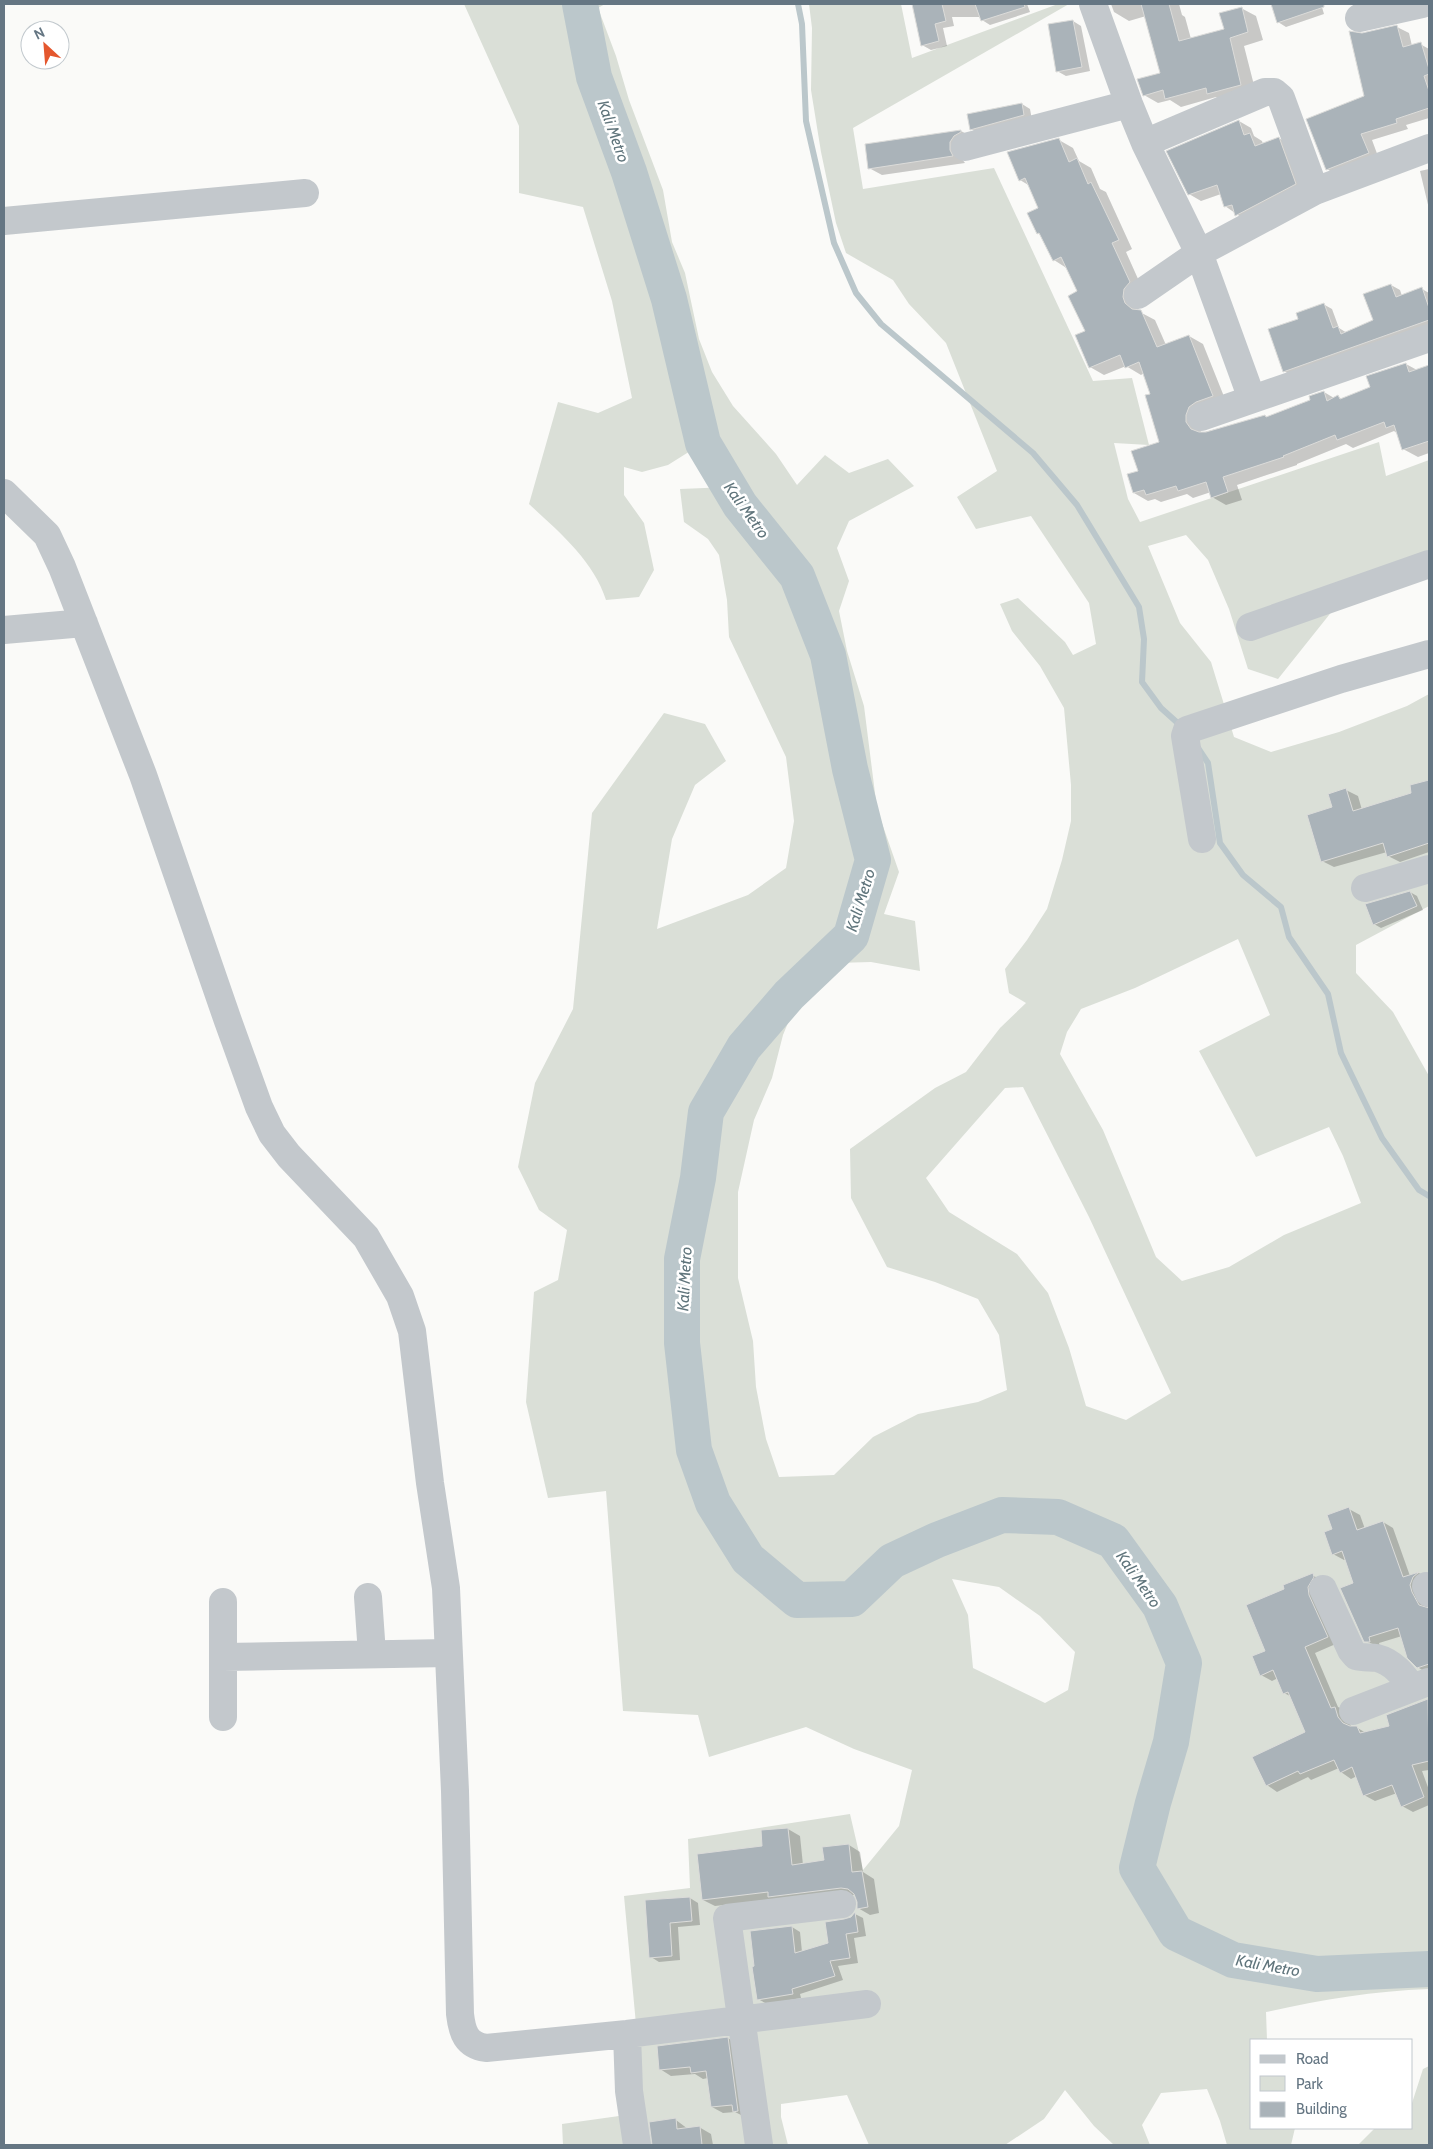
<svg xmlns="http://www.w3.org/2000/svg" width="1433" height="2149" viewBox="0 0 1433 2149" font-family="Cabin,sans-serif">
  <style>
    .green { fill: #dadfd7; fill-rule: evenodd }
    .shadow { fill: #0003 }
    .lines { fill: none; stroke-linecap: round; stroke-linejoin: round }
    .stream { stroke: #bbc7cb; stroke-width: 6 }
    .river { stroke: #bbc7cb; stroke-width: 36 }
    .building { fill: #aab3b9; stroke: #dcdcda }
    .minor { stroke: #c3c8cc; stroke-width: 28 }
    .labels { text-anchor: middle; stroke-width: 5; stroke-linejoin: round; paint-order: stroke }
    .water-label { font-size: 16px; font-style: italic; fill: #60757c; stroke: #fff }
  </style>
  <rect width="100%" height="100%" fill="#fafaf8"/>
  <path class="green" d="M464,4H605L598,8L616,56L629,100L663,190L672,242L685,273L699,339L712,372L733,406L776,454L797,485L825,455L849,473L888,459L914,486L849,521L837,548L849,581L839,611L847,651L864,706L877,809L899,872L884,914L915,921L920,971L871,962L836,963L804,984L783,1035L772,1078L754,1120L738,1192V1278L753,1341L756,1387L766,1439L779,1477L834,1475L873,1437L918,1414L978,1402L1007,1390L999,1335L978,1299L935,1282L887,1267L851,1198L850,1149L935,1088L966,1072L1000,1028L1026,1003L1009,993L1005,969L1027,940L1047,909L1062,860L1071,821V785L1064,708L1040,666L1012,631L1000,604L1018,598L1065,642L1073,655L1096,644L1089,603L1031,516L976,529L957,497L997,471L946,343L909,304L893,280L846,253L836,223L821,152L811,90L812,28L809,4H901L912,58L1058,4H1069L853,128L863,189L994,168L1093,381L1132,378L1149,445L1114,443L1128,499L1140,522L1379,442L1386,476L1429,460V566L1333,610L1278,679L1248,669L1229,609L1208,560L1186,535L1148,546L1180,623L1211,662L1234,737L1271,752L1339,732L1407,706L1429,694V906L1356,945V973L1393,1012L1429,1076V1989C1372,1991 1321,2000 1266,2012L1267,2040H1252V2128H1295L1291,2145H1227L1220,2121L1207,2089L1161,2093L1142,2125L1150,2145H1114L1094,2126L1065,2090L1044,2119L1005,2145H869L847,2095L781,2104V2117L788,2145H563L562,2124L619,2116L620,2081L637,2035L624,1896L690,1888L688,1839L850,1814L863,1870L899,1826L912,1770L854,1749L806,1727L709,1757L698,1715L623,1711L606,1491L548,1498L526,1402L534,1292L558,1280L567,1230L539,1210L518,1167L535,1083L573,1009L592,813L664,713L705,724L726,761L695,785L672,839L657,929L748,895L786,868L794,821L786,757L729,637L727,600L719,555L708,539L684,522L680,489L729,487L703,443L668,465L642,472L624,467V495L644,523L654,570L639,597L606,600C594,561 558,531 529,504L558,402L598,413L632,398L612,301L583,207L519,193V126ZM1238,939L1270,1015L1199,1051L1256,1157L1329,1127L1343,1156L1361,1203L1284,1235L1229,1267L1182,1281L1156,1257L1103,1130L1060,1054L1067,1032L1081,1009L1135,988ZM1023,1087L1089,1217L1171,1393L1126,1420L1086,1406L1069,1348L1048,1293L1017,1254L949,1212L926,1178L1005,1088ZM952,1579L999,1587L1040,1616L1075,1652L1068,1690L1045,1703L973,1668L968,1615Z
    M1429,2066V2145H1358L1375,2128H1412V2103L1423,2069Z"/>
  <path class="shadow" d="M913,4H1027L1030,12L990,25L982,20L981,17H952L954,26L943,28L947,46L931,50L922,45Z
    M1111,4H1179L1182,15L1185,17L1191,39L1225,30L1241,8L1256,16L1263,40L1244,46L1256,93L1223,102L1216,97L1181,107L1170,100L1158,103L1144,95L1161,74L1146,16L1129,21L1114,12Z
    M1272,4H1321L1324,14L1286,27L1278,22Z
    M1073,21L1081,26L1090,71L1066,76L1057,71Z
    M1397,27L1409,33L1412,46L1420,44L1429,49V118L1406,125L1408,129L1372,140L1379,159L1338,176L1327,169L1365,97L1362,35Z
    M1022,104L1030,109L1032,120L979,134L971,129Z
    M1239,121L1251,128L1254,136L1262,141L1263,144L1279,138L1291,145L1307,190L1248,222L1225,206L1221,194L1201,201L1189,194Z
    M961,131L974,138L962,159L965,163L882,175L869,168Z
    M1059,140L1073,148L1079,161L1091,168L1100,189L1106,192L1132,249L1126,252L1143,290L1136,306L1138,311L1155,320L1166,345L1189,336L1203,344L1227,404L1200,422L1201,433L1265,416L1268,418L1312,400L1324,392L1334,398L1338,397L1343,399L1372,388L1406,364L1417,370L1429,366V453L1418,457L1403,449L1398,434L1394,431L1353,448L1346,444L1297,464V465L1237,485L1242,500L1226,505L1212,497L1211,492L1193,498L1187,494L1161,502L1155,499L1148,501L1134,493L1139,471L1160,443L1152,394L1144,373L1141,375L1126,366L1104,375L1090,367L1086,332L1079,292L1068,269L1054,260L1042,236L1038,233L1040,209L1030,186L1020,180Z
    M1429,169V209L1420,171Z
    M1391,285L1400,290L1402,296L1422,289L1429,293V327L1292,376L1284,371L1300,319L1323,304L1332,309L1339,328L1347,333L1374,320Z
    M1429,782V852L1400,862L1388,856L1387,852L1334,867L1322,861L1333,808L1346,790L1358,796L1362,810L1413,794L1411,786Z
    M1410,892L1417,896L1423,910L1381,928L1374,924Z
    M1349,1509L1360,1515L1365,1529L1383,1522L1393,1528L1410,1576L1419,1573L1429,1579L1422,1599L1429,1609V1674L1419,1668L1408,1657L1402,1636L1379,1643L1380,1647L1365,1641L1355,1584L1346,1559L1344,1560L1333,1554L1334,1530Z
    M1312,1575L1323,1581L1338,1643L1315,1653L1338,1707L1350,1712L1349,1723L1352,1727H1356L1366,1733L1390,1727L1387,1716L1429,1700V1770L1422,1771L1429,1790V1805L1413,1812L1402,1806L1397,1793L1375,1801L1364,1795L1357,1776L1351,1779L1341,1772L1339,1768L1311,1780L1308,1777L1277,1792L1267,1785L1307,1732L1292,1697L1284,1693L1278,1678L1272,1681L1261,1675L1286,1589Z
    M788,1829L800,1836L803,1865L825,1861L849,1845L860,1852L863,1872L874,1879L879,1913L870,1915L858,1908L859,1901L856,1895H853L781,1903L774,1899L715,1906L703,1900L764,1847L762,1831Z
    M690,1898L698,1903L700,1925L678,1927L680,1960L659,1962L651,1957L646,1902Z
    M855,1914L863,1918L866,1936L854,1938L858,1963L838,1966L843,1980L800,1994L801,1998L767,2004L758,1999L792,1927L800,1932L802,1952L829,1944Z
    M728,2038L739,2045L745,2117L735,2112L723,2113L712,2107L708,2078L703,2079L695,2074L671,2076L660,2069Z
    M676,2120L688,2129L699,2127L711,2134L713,2145H653L651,2123Z"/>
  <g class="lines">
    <path class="stream" d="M798,4L802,24L806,121L834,243L856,293L881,324L1033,453L1077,505L1139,607L1144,639L1142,682L1161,708L1181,726
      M1198,748L1208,763L1220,843L1243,875L1281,907L1289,937L1328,994L1341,1053L1382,1138L1419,1190L1429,1196"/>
    <path class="river" d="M580,4L594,77L629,172L669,299L703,443L740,505L797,576L828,655L850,769L873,860L851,936L789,995L744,1047L706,1112L698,1178L682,1259V1343L694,1450L713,1503L748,1559L797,1600L852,1599L892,1561L937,1540L1002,1515L1058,1517L1113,1541L1160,1606L1184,1663L1171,1742L1153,1803L1137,1868L1176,1933L1233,1960L1317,1974L1429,1969"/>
  </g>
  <path class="building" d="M912,4H942L946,21L935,24L939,41L921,46Z
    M975,4H1024L1025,7L981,21Z
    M1141,4H1169L1179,41L1224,29L1219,13L1242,7L1248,32L1230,38L1241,85L1207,94L1206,88L1165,99L1163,90L1143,96L1137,79L1160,73Z
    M1271,4H1324V7L1277,23Z
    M1073,20L1082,67L1056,72L1048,24Z
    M1397,25L1403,47L1421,42L1429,69V74L1424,76L1429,91V108L1396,119L1397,123L1361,134L1369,153L1326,170L1306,119L1364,96L1349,31L1362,33Z
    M1022,103L1024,115L970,130L967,114Z
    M1239,120L1244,135L1250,133L1255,146L1279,137L1296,184L1235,216L1232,205L1224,207L1217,185L1188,195L1166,151Z
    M961,130V132L954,136L950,142V150L953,156L868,169L865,144Z
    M1059,138L1069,162L1077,158L1088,184L1091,182L1119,240L1112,243L1130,282L1124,289L1123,297L1125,303L1132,309L1141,310L1157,347L1189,335L1213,396L1196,402L1189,407L1186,415V422L1191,429L1199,432H1206L1265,415L1266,417L1310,400L1309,396L1324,391L1327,401L1338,395L1340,399L1370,387L1366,376L1406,363L1409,372L1429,365V441L1402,450L1394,425L1386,428L1384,422L1337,440L1335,435L1283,456L1284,457L1223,477L1228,492L1211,498L1206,482L1178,491L1176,486L1146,495L1144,490L1133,493L1127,474L1138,471L1131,451L1159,442L1145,395L1150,394L1139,362L1125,368L1120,355L1089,368L1075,335L1085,331L1068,296L1077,291L1061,257L1053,261L1039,233L1037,234L1027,213L1038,208L1025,178L1019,181L1007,152Z
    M1391,284L1396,297L1422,287L1429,308V320L1283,372L1268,329L1298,319L1296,313L1324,303L1333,328L1338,326L1341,334L1373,320L1363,294Z
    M1429,780V843L1387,857L1383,843L1321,862L1307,815L1332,807L1328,794L1346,788L1353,811L1411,793L1410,785Z
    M1410,891L1417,906L1373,925L1365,904Z
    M1349,1507L1357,1530L1383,1521L1403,1577L1419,1572L1413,1577L1410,1585L1412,1592L1419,1605L1429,1608V1664L1417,1668L1407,1658L1398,1628L1369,1637L1370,1642H1364L1340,1588L1353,1583L1342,1551L1332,1555L1324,1532L1332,1529L1327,1515Z
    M1313,1573L1314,1577L1308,1587L1309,1595L1328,1637L1305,1647L1331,1708L1335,1707L1338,1717L1343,1723L1350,1726H1357L1360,1733L1389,1726L1386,1715L1428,1699L1429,1761L1412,1765L1424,1797L1401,1807L1392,1785L1363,1796L1352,1767L1340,1773L1334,1760L1300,1774L1298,1771L1266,1786L1252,1757L1305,1732L1288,1692L1283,1694L1273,1670L1260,1676L1252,1656L1265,1651L1246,1605L1284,1589L1283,1585Z
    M788,1828L792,1865L824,1860L822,1847L849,1844L852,1872L862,1871L868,1907L857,1909V1902L854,1894L848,1889L841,1888L768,1897V1892L702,1900L697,1854L762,1846L761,1830Z
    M690,1897L692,1921L670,1923L672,1956L649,1958L645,1900Z
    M855,1912L858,1932L846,1934L850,1958L830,1961L835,1976L792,1989L793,1994L757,2000L752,1967L754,1966L750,1931L792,1926L795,1953L828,1943L825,1922L844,1919L851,1917Z
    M728,2037L738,2111L733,2112L732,2105L711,2107L706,2071L691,2073L690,2067L659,2070L657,2046Z
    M676,2118L677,2129L700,2126L702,2145H652L649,2122Z"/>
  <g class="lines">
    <path class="minor" d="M1093,4L1129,104L1145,143L1199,253L1252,399
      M1359,18L1422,4
      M1145,143L1265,92H1274L1281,98L1315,191
      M965,147L1129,104
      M4,221L305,193
      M1138,295L1199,253L1315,191L1429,148
      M1201,417L1429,338
      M4,493L47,535L62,567L143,775L228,1021L259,1107L272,1134L289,1156L366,1237L400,1296L412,1331L430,1483L446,1588L455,1791L460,2014C462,2032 466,2045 486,2048L627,2034L867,2004
      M1250,627L1429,564
      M4,630L84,623
      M1202,839L1185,736L1187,730L1341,679L1429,654
      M1365,888L1429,869
      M1426,1586L1429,1593
      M1323,1589L1351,1650L1356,1656C1363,1658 1370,1657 1377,1658C1393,1662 1403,1675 1412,1687
      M368,1597L372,1654
      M223,1657L448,1653
      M1353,1711L1428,1682
      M223,1717V1602
      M627,2034L629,2091L637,2145
      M759,2145L727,1918L842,1904"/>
  </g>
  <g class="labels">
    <g class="water-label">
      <text transform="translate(614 131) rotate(70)" y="6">Kali Metro</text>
      <text transform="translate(747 510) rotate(54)" y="6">Kali Metro</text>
      <text transform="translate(860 900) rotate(-73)" y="6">Kali Metro</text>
      <text transform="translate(684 1279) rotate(-87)" y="6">Kali Metro</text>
      <text transform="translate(1139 1579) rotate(55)" y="6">Kali Metro</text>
      <text transform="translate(1268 1965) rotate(10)" y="6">Kali Metro</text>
    </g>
  </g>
  <rect width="1433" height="2149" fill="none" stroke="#657683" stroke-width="10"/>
  <rect x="1250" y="2039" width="162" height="90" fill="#ffffff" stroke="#c1c8cd"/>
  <rect x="1260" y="2055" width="25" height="8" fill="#c3c8cc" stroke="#c1c8cd"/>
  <text x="1296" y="2064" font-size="15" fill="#657683">Road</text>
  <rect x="1260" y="2076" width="25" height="15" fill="#dadfd7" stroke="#c1c8cd"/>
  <text x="1296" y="2089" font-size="15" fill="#657683">Park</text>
  <rect x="1260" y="2102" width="25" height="15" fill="#aab3b9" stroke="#c1c8cd"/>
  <text x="1296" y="2114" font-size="15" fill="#657683">Building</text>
  <g transform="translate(45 45) rotate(334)"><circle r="24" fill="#ffffff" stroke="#c1c8cd"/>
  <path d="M0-4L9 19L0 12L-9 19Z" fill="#e4572e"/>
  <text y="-8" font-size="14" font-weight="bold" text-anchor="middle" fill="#657683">N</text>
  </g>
</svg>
